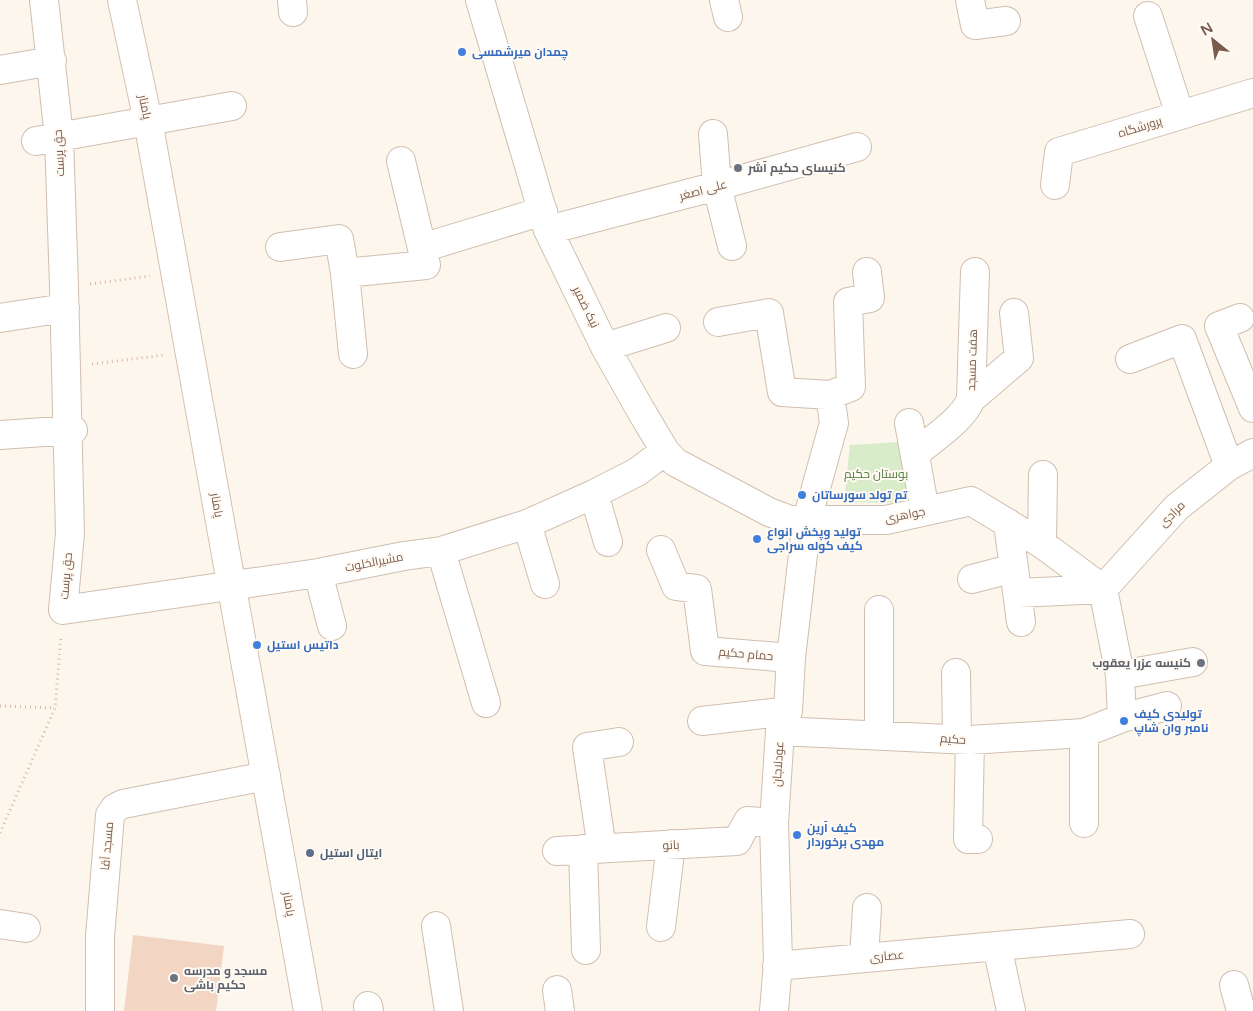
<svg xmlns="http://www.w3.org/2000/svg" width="1253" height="1011" viewBox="0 0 1253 1011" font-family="'Varela Round',Cairo,sans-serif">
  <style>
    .green { fill: #d8ecc9 }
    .building { fill: #f3d5c3 }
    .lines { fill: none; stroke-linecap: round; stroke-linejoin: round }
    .street-casing { stroke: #d1beb0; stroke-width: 30 }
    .secondary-casing { stroke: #d6c0b0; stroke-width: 30 }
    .path { stroke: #d9b8a5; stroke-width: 3; stroke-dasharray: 1 4; stroke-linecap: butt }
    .street { stroke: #fff; stroke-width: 28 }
    .secondary { stroke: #fff; stroke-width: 28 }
    .shop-dot { fill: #3f7fe0; stroke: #fffaf3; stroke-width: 2 }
    .worship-dot { fill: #6b7280; stroke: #fffaf3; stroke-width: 2 }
    .service-dot { fill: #5c6f8a; stroke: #fffaf3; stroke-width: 2 }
    .labels { text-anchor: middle; stroke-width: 4; stroke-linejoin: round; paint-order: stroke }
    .shop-label { font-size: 12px; font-weight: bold; fill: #366cbe; stroke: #fffaf3; text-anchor: start }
    .street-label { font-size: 12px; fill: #7a5c4d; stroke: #fffaf3 }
    .worship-label { font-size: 12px; font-weight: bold; fill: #5b616d; stroke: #fffaf3; text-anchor: start }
    .park-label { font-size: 12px; fill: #537a41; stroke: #fffaf3 }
    .service-label { font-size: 12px; font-weight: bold; fill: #4e5e75; stroke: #fffaf3; text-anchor: start }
  </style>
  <rect width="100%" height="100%" fill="#fdf6ec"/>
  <path class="green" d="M899,442L912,503L844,502L850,445Z"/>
  <path class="building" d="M133,935L224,946L216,1011H124Z"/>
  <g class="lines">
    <g class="street-casing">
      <path id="street" d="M44,0L59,137L64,287L70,533L63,610L318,573L404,556L441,551L527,524L594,494L637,472L665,451
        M292,0L293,12
        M480,0L548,230L605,347L640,409L665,451L675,462L769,512L790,520H886L971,501L1042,544L1103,589
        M724,0L728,17
        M970,0L975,25L1006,21
        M1148,16L1180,115
        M0,70L52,61
        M713,134L717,186L732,246
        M36,141L232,106
        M1055,185L1059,152L1253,93
        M548,230L717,186L857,147
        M280,247L339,239L345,273
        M422,248L543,211
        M0,318L65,308
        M1240,318L1219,326L1253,408
        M718,322L769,313L782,392L830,395L851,387L848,302L870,298L867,272
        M605,347L666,328
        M353,354L345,273L426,265L401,161
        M1130,359L1182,339L1229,466
        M971,399L1019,358L1014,313
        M909,423L925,511
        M0,435L73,430
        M915,454C932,439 963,420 971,399L975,272
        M594,494L608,542
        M1008,523L1021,622
        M527,524L545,584
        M1042,544L1043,475
        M661,550L676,586L697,589L705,651L791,658
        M441,551L486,703
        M318,573L332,626
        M972,579L1014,568
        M1103,589L1177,507L1229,466L1253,453
        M1103,589L1120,675L1122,718
        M1018,593L1103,589
        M879,610V735
        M956,673L957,739
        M1120,675L1193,662
        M702,721L788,711
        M780,731L970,740L1084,733L1122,718L1167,706
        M1084,733V823
        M970,740L968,839H978
        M583,849L586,950
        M602,849L587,747L619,742
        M557,851L737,841L748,821L774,823
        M0,924L26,928
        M436,926L449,1011
        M661,927L671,844
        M997,946L1011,1011
        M864,958L867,908
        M777,966L1130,934
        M1234,985L1241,1011
        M557,990L560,1011
        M368,1006L369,1011
        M100,1011V937L110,815L115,808L123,804L266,776
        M774,1011L778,962L774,823L780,731L788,711L791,658L807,520L834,423L830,395"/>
    </g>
    <g class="secondary-casing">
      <path id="secondary" d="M122,0L148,121L308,1011"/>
    </g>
    <path class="path" d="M90,284L150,276
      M92,364L165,355
      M0,706L55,708
      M0,833L55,708L61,636"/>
    <use href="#street" class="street"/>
    <use href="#secondary" class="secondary"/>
  </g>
  <g class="shop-dot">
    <circle cx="462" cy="52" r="5"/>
    <circle cx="802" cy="495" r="5"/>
    <circle cx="757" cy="539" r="5"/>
    <circle cx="257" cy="645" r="5"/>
    <circle cx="1124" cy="721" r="5"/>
    <circle cx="797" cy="835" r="5"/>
  </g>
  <g class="worship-dot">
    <circle cx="738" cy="168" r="5"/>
    <circle cx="1201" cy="663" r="5"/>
    <circle cx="174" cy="978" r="5"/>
  </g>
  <circle class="service-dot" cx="310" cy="853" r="5"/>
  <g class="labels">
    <g class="shop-label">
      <text x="472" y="56">چمدان میرشمسی</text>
      <text x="812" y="499">تم تولد سورساتان</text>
      <text x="767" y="536">تولید وپخش انواع<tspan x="767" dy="14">کیف کوله سراجی</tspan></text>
      <text x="267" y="649">داتیس استیل</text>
      <text x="1134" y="718">تولیدی کیف<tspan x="1134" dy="14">نامبر وان شاپ</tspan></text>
      <text x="807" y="832">کیف آرین<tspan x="807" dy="14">مهدی برخوردار</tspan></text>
    </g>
    <g class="street-label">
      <text transform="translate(145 107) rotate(78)" y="4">پامنار</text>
      <text transform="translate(1140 127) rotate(-17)" y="4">پرورشگاه</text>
      <text transform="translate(59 153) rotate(-93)" y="4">حق پرست</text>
      <text transform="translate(703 190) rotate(-15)" y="4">علی اصغر</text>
      <text transform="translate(586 307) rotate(64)" y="4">نیک ضمیر</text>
      <text transform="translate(972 360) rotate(-88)" y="4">هفت مسجد</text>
      <text transform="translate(217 505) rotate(80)" y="4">پامنار</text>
      <text transform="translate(1172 514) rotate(-45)" y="4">مرادی</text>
      <text transform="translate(905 515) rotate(-11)" y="4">جواهری</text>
      <text transform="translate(374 562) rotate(-11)" y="4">مشیرالخلوت</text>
      <text transform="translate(66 576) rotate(-85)" y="4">حق پرست</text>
      <text transform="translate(746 654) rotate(5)" y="4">حمام حکیم</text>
      <text transform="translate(953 739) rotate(4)" y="4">حکیم</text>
      <text transform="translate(778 764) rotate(-86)" y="4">عودلاجان</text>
      <text transform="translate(671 845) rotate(-3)" y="4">بانو</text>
      <text transform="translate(107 846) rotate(-85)" y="4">مسجد آقا</text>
      <text transform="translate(289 904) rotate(80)" y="4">پامنار</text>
      <text transform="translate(887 956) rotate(-5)" y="4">عصاری</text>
    </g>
    <g class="worship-label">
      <text x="748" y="172">کنیسای حکیم آشر</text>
      <text x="1191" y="667" text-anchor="end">کنیسه عزرا یعقوب</text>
      <text x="184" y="975">مسجد و مدرسه<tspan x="184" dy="14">حکیم باشی</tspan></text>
    </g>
    <g class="park-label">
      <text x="876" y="478">بوستان حکیم</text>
    </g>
    <g class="service-label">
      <text x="320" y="857">ایتال استیل</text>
    </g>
  </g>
  <g transform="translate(1213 40) rotate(330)" stroke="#fffaf3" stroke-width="4" paint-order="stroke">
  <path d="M0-4L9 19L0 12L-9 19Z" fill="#7a5c4d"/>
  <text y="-8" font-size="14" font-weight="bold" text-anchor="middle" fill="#7a5c4d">N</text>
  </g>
</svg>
